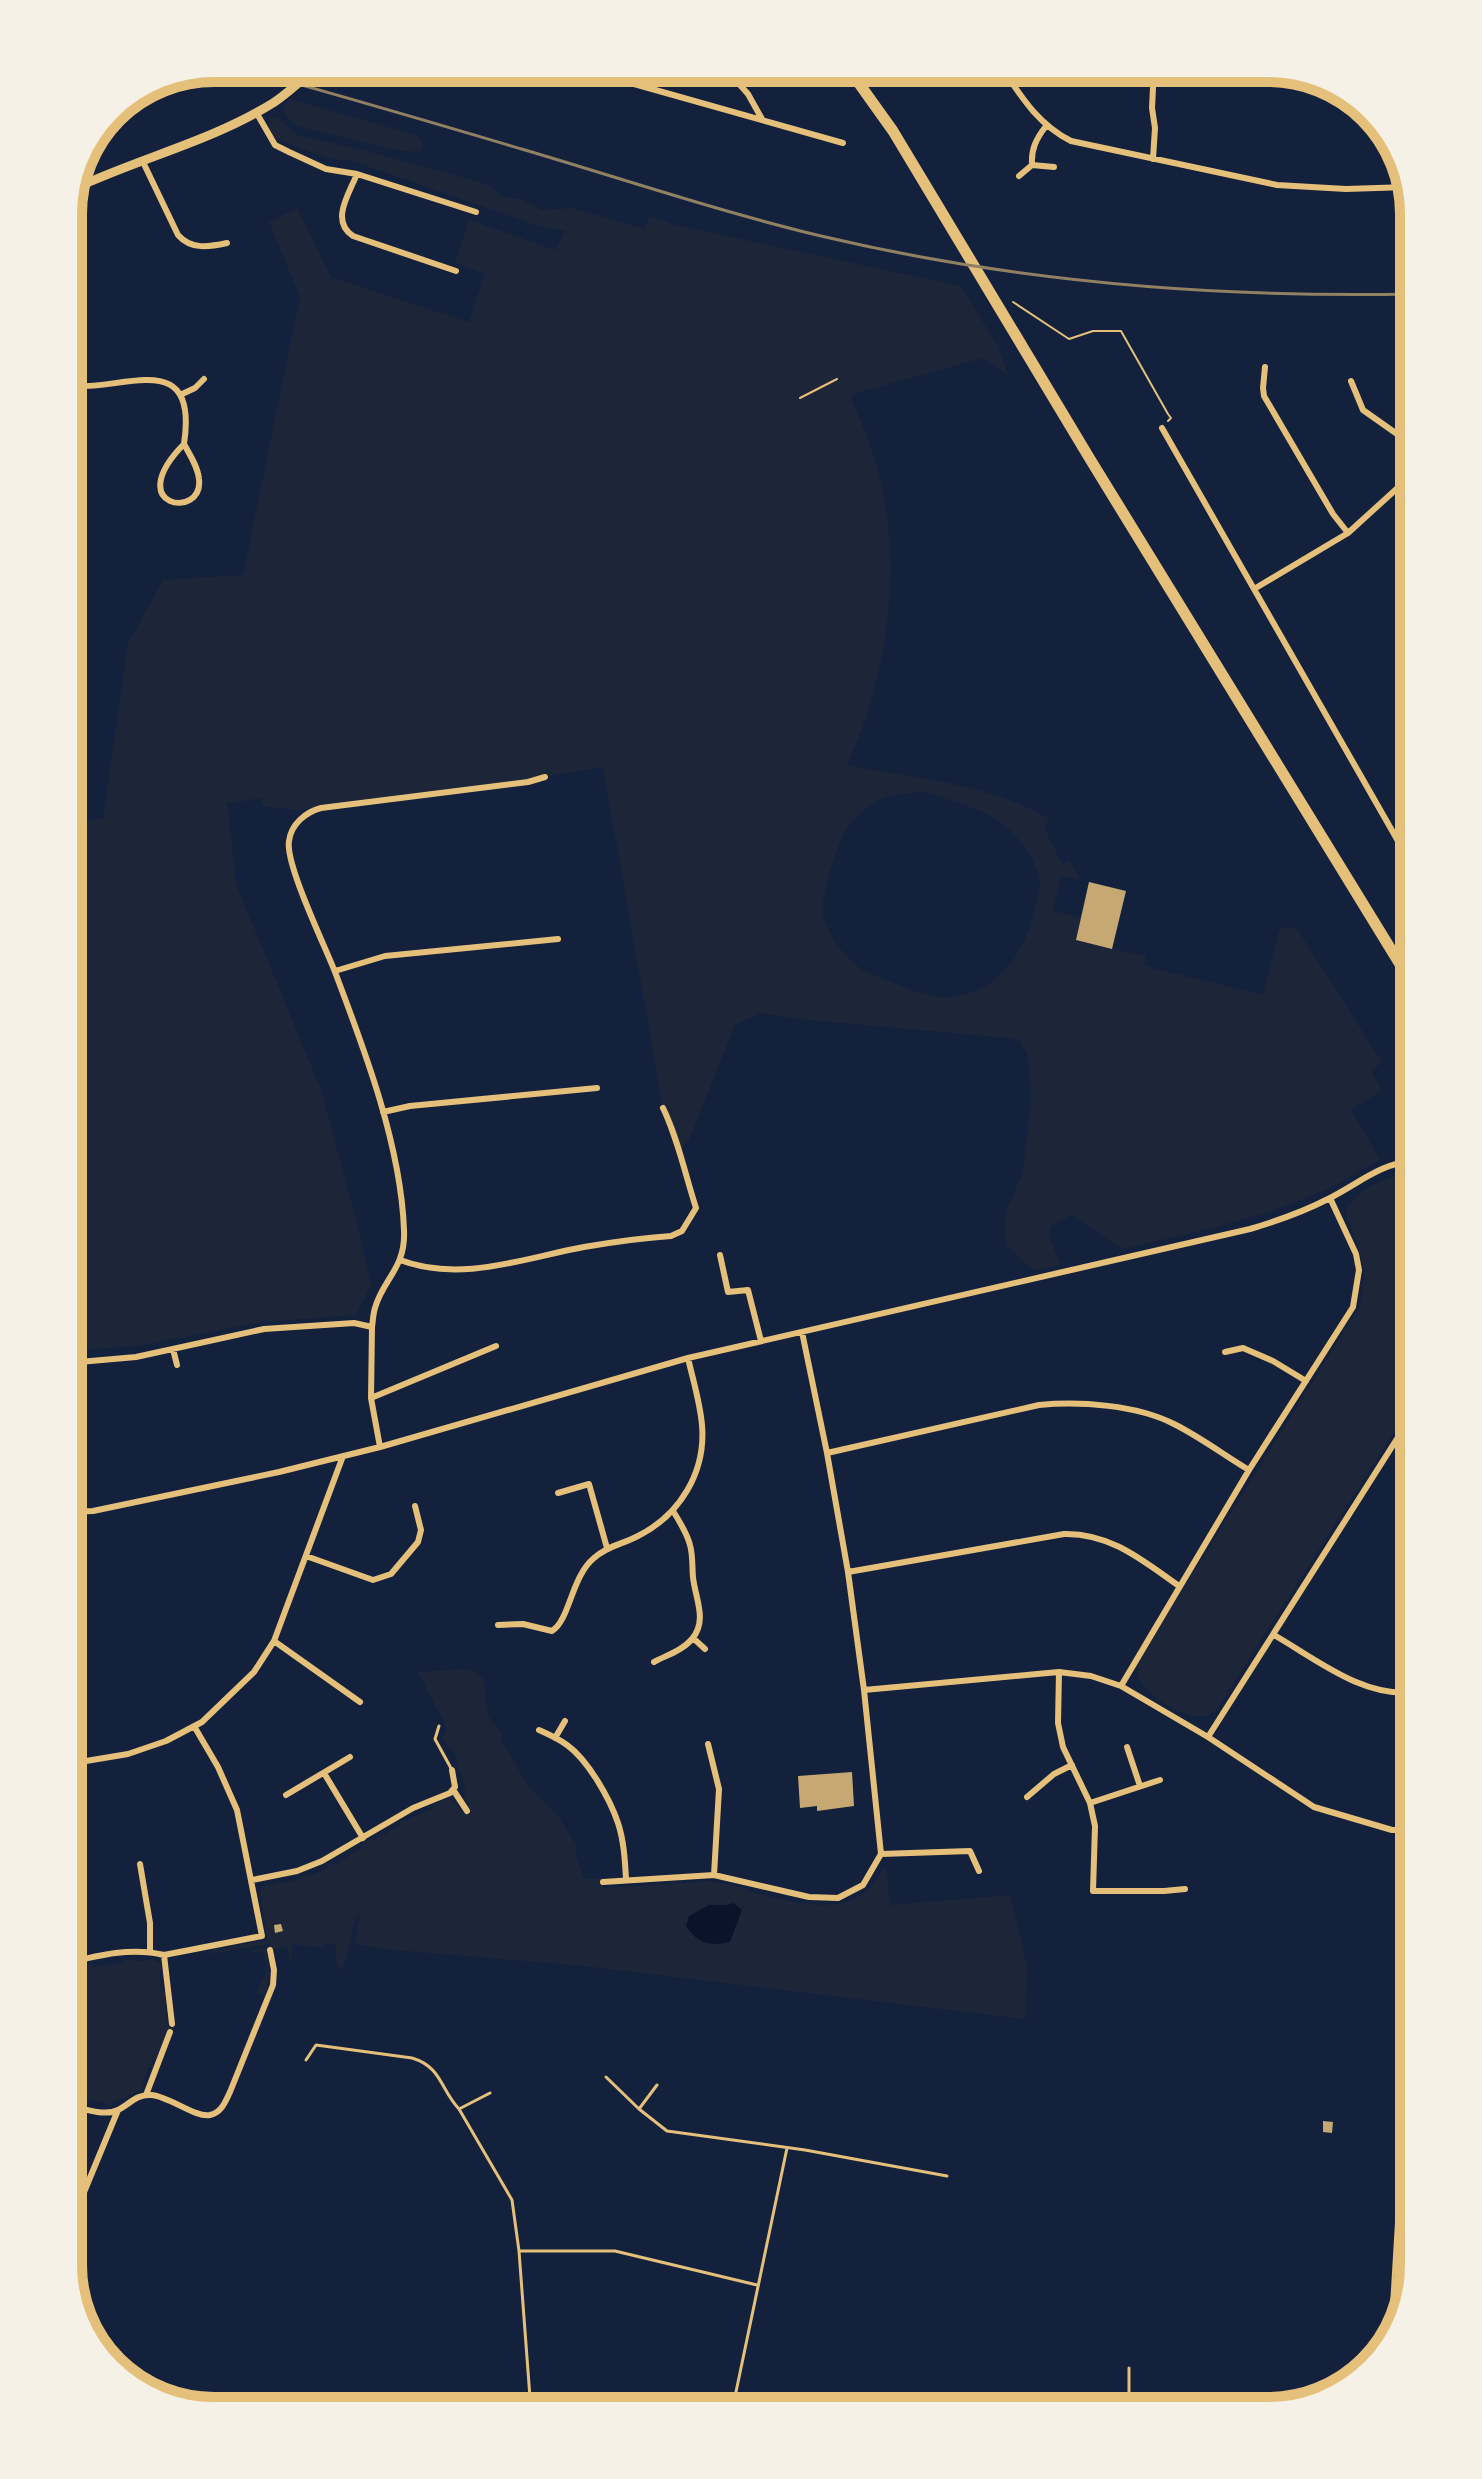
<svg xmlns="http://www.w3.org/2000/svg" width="1482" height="2479" viewBox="0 0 1482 2479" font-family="'Nunito Sans',sans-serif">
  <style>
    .green { fill: #1d2539; fill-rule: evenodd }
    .water { fill: #0b132b }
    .building { fill: #c6a872 }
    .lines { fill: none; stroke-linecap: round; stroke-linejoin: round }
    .path { stroke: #e5c07b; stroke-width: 2 }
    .service { stroke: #e5c07b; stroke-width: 3 }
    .minor { stroke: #e5c07b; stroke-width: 6 }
    .secondary { stroke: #e5c07b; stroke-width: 9 }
    .trunk { stroke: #e5c07b; stroke-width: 11 }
    .rail { stroke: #918062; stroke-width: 3 }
    .rim { fill: none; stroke: #e5c07b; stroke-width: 10 }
  </style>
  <rect width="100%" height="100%" fill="#14213d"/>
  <path class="green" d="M290,99L416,135L422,141V148L412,152L397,150L296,126L286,115L283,104Z
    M277,117L297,135L363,150L487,184L503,197L521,199L541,210L573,208L644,229L649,216L675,225L960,286L997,344L1008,375L983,358L857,393L851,397C860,420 870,442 877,466C899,546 892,635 867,714C862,731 854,748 847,765C910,777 995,785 1049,819L1045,830L1062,864L1070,860L1079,879L1061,876L1053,911L1081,918L1076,941L1146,956L1144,966L1263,995L1278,934L1283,927L1297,929L1382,1062L1371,1071L1382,1090L1351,1110L1380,1159C1300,1212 1215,1227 1123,1249L1072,1215L1051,1226L1049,1237L1061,1264L1036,1270L1022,1261L1006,1245V1211L1023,1172L1031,1099L1028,1055L1018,1039L808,1020L761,1013L735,1025L689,1140L678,1152L663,1108L603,767L545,777L528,782L321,808L297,810L262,806L261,798L232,803L227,801L236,884L321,1090L359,1231L371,1285L356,1315L263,1322L135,1346L68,1351V825L103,818L128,643L163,580L243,575L300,297L269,222L297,208L331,277L469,322L485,274L455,263L469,220L556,250L565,231L535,225L353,161L329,159L274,138L269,131V118ZM925,792C949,800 989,810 1008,828C1019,839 1034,858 1038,873C1041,881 1039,890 1037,897C1031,944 1000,996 947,997C924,998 888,980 866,972C847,961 828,936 823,914C820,897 837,847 845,831C851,821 862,811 871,804C887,794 906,793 925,792Z
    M1414,1171V1401L1217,1709C1217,1710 1207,1716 1206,1716C1185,1721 1136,1692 1137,1668C1138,1657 1149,1644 1155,1634L1360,1306C1369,1262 1360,1254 1346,1214C1346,1193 1395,1173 1414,1171Z
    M468,1669L483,1678L488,1716L503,1736L501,1741L528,1785L558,1816L576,1844V1856L584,1879L601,1878L604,1888L710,1881L746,1888V1891C780,1898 830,1916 861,1895C872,1888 878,1876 886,1867L890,1905L1010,1895L1027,1966L1025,2019L584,1966L382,1949L355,1944L360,1913L357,1915L342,1972L336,1962V1944H324V1948L292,1944L291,1963L287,1947L266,1950C269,1967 270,1979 265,1996L257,1992L267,1970L263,1951L251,1953V1951L269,1947V1944L211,1954V1950L268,1940L260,1893L261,1886L275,1884L278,1881L281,1883L301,1879L303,1875L309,1877L328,1868V1864L334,1865L361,1848V1845L369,1839L373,1841L400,1825V1821H405L433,1808V1804L449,1799L456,1803L463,1814L471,1811L464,1796C466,1789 463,1774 457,1769C457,1752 453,1750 441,1739L447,1728L418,1672Z
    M124,1958C134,1962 145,1962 153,1958L154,1961L162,1964L163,1968L160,1971L161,1988L165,1991L167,2026H173V2030H167L156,2059L152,2060L142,2083L145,2086L144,2089L116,2101L112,2103V2107H108L106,2103L87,2099L84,2102L81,2101L80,2098L68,2095V1973L86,1968L87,1964L91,1963L93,1967L123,1962Z"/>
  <path class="water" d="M734,1903L742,1910L730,1942C710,1947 697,1943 686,1926L689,1916L709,1905H726Z"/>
  <path class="building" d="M1089,882L1126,891L1112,949L1076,940Z
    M852,1772L854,1806L817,1811V1806L800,1808L798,1776Z
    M281,1924L283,1931L275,1933L274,1925Z
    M1323,2121L1333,2122L1332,2133L1323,2132Z"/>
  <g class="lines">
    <path class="path" d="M1013,302L1069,339L1093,331H1121L1168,414L1171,418L1168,421
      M800,398L837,379"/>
    <path class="service" d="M1413,1160L1410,1148L1414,1130
      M439,1726L435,1739L452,1770
      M306,2060L316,2045L412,2058C442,2067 440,2089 459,2109L512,2200L519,2251L531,2411
      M606,2077L639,2109
      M657,2085L639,2109L667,2131L805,2150L947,2176
      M459,2109L490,2093
      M519,2251H615L757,2285
      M1389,2347L1402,2131
      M1129,2368V2411
      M732,2411L787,2148"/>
    <path class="minor" d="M463,68C491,89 531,77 562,68
      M620,68L627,82L843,143
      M725,68L748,94L762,119
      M1002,68C1022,98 1038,124 1071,141L1277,185L1346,189L1408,187
      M256,112L275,145L289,152L326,169L357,174L476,212
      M1153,159L1155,128L1152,108L1154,68
      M143,162L178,235C191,250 209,247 227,243
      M1032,165C1031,149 1036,139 1046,126
      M357,174C349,194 330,221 353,236L456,271
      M1019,176L1032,165L1054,167
      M1265,367L1263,388L1264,396L1333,514L1348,533
      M1351,381L1363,410L1397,434L1414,455
      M68,386C122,392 199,345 184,444
      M180,395L195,388L204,379
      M1162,428L1414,869
      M184,444C190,455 198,467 199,479C204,520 121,508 184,444Z
      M1399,487L1414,504
      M1254,589L1348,533L1414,473
      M68,659C81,671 73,685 69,700
      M335,971L385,956L558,939
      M383,1112L410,1106L597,1088
      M720,1255L728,1292L748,1290L761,1341
      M400,1260C461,1283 524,1258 584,1247C613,1242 642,1238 671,1236L682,1231L696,1208C685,1174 678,1139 663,1108
      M372,1327C373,1321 373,1314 375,1308C383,1279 406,1268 404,1230C401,1146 365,1051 335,972C325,946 285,864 289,841C291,824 306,812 321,808L528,782L545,777
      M173,1349L177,1365
      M1225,1352L1243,1348L1273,1361L1306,1381
      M68,1363L136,1357L264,1329L354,1323L372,1327L371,1398L380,1447
      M371,1398L496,1346
      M827,1453L1039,1405C1080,1401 1137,1405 1174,1424C1200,1437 1224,1455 1249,1470
      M558,1493L589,1484L607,1548
      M68,1512L93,1511L279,1472L380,1447L688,1358L1250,1229C1277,1221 1303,1212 1328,1199C1355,1186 1382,1162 1414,1161
      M306,1556L373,1580L391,1574L418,1542L421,1530L415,1506
      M848,1572L1064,1534C1111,1533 1143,1561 1179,1586
      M498,1625L523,1624L552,1631C570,1620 571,1577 594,1558C607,1546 623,1544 638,1536C680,1515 706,1472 702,1425C700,1402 693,1380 688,1358
      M1274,1635C1316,1659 1363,1698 1414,1692
      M693,1638L705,1649
      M274,1641L360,1702
      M654,1662C667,1655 683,1650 692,1639C708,1620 695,1598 693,1577C692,1567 693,1555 690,1545C687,1533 680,1522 673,1511
      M1059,1672L1058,1723L1063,1747L1090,1803L1095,1826L1093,1891H1164L1185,1889
      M1121,1686L1249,1470L1353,1307L1359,1270L1356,1254L1330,1198
      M864,1690L1037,1674L1059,1672L1091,1676L1121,1686L1208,1737L1314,1807L1392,1830H1414
      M539,1730C548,1734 559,1739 567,1745C588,1760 610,1799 618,1823C624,1841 625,1861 626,1879
      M1208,1737L1414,1412
      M555,1738L565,1721
      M708,1744L719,1789L714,1875
      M1127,1747L1140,1786
      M68,1764L128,1754L166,1741L202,1722L254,1672L274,1641L343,1456
      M324,1773L363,1838
      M454,1791L467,1811
      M286,1795L350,1757
      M1027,1797L1054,1774L1072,1765
      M1090,1803L1160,1780
      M881,1854L970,1851L979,1871
      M140,1864L150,1923V1952
      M252,1880L297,1871L322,1861L413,1808L450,1793L455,1787L452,1770
      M603,1882L714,1875L809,1897L838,1898L863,1885L881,1854L864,1690L848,1572L827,1453L802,1332
      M164,1955L172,2024
      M68,1963C99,1955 132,1947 164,1955L262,1936L237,1810L218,1767L194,1726
      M146,2095L170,2032
      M68,2105C82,2108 104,2117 118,2110C130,2104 136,2094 151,2095C169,2096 195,2118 210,2115C222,2112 225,2102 230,2092L273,1985L274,1970L270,1950
      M68,2231L118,2110"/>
    <path class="secondary" d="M76,188C140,158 212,141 273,103C288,93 302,80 315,68"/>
    <path class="trunk" d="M848,68L893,131L1090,459L1414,987"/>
    <path class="rail" d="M240,68C336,94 430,122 525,150C623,179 721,212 821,236C1015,282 1215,298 1414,294
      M290,68L343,85"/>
  </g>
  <path d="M0 0H1482V2479H0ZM214 82H1268A132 132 0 0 1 1400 214V2265A132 132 0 0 1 1268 2397H214A132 132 0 0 1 82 2265V214A132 132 0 0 1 214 82Z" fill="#f6f1e7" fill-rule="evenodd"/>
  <path class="rim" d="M214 82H1268A132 132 0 0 1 1400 214V2265A132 132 0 0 1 1268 2397H214A132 132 0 0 1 82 2265V214A132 132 0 0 1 214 82Z"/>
</svg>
